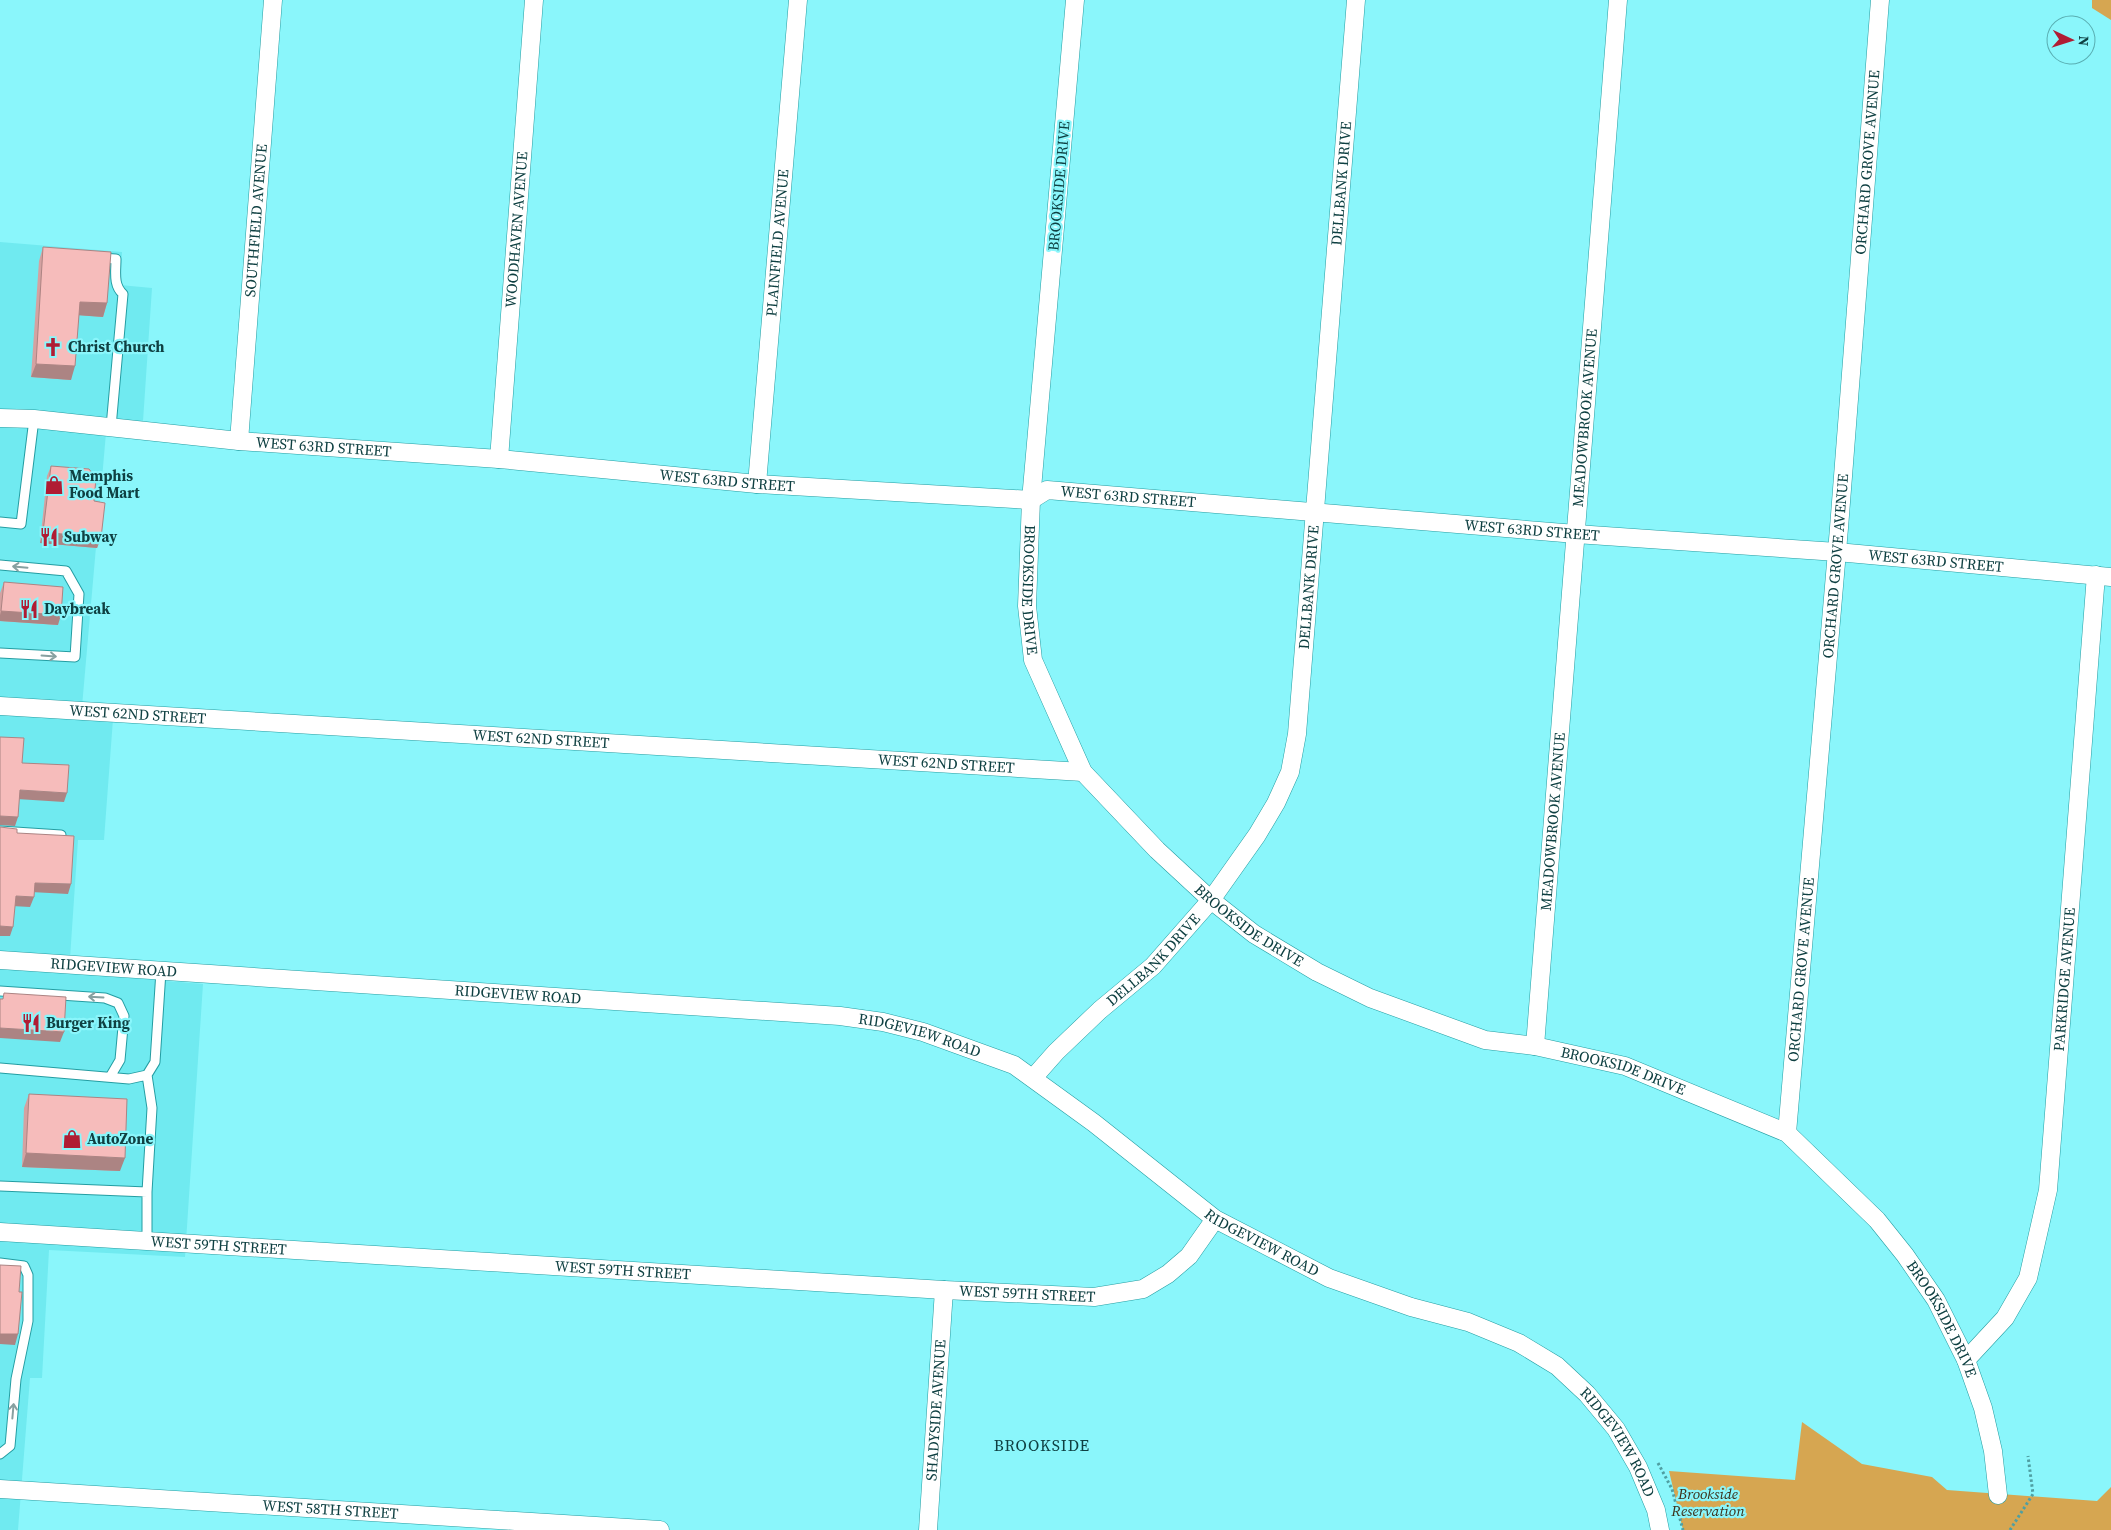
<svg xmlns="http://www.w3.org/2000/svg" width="2111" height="1530" viewBox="0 0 2111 1530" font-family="'Source Serif 4',serif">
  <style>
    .built { fill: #70eaf0 }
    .green { fill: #d6a651 }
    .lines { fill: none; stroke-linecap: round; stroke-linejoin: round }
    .lane-casing { stroke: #249da2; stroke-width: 11 }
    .street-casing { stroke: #249da2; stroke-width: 19 }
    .path { stroke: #4f9fa2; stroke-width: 3; stroke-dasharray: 2.5 2.5; stroke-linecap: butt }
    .lane { stroke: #fff; stroke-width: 9 }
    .street { stroke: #fff; stroke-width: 18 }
    .wall { fill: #d4a2a1 }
    .shaded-wall { fill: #ac8483 }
    .building { fill: #f6bcbb; stroke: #ac8483 }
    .oneway { stroke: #87a0a0 }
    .labels { text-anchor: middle; stroke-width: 4.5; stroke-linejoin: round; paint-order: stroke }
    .street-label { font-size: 15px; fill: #0f4042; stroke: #8af6fb }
    .poi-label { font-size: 15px; font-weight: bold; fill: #0f4042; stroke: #8af6fb; text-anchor: start }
    .park-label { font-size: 15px; font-style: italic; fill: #3d301a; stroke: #8af6fb }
    .neighbourhood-label { font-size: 16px; letter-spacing: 1px; fill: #0f4042; stroke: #8af6fb }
  </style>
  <rect width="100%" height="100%" fill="#8af6fb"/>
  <path class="built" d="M0,242L122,252L120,285L152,288L142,436L106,433L81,718L113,719L104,840H78L69,973L203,984L185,1257L49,1250L42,1378H30L18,1530H0Z"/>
  <path class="green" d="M2092,0H2111V20L2092,8Z
    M1802,1422L1862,1464L1932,1477L1947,1490L2097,1501L2111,1487V1530H1683L1669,1471L1795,1480Z"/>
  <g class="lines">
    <g class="lane-casing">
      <path id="lane" d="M100,258L116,259C116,272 113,285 123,294L111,427
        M0,522L21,524L34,419
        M0,565L66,571L79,594L75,657L0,653
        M0,831L61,835
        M0,991L105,998L118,1003L124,1016L120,1060L110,1077
        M0,1068L129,1079L147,1075L155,1062L161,971
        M147,1075L152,1108L147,1192
        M0,1186L147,1192V1241
        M0,1263L24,1266L28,1275V1321L16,1379L10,1446L0,1454"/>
    </g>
    <g class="street-casing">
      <g id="street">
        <path id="s1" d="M1075,0L1031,500L1027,606L1033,660L1083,772L1157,850L1211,900L1254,934L1317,972L1370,998L1485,1040L1535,1046L1625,1066L1787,1133L1877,1220L1905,1255L1936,1300L1966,1360L1983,1408L1993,1451L1998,1495"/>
        <path id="s2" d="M0,418L34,419L239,441L499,459L757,484L1031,500L1047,490L1576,534L1837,552L2111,577"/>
        <path id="s3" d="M239,441L273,0"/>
        <path id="s4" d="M499,459L534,0"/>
        <path id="s5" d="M757,484L798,0"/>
        <path id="s6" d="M0,706L1083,772"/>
        <path id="s7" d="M0,960L840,1016L883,1022L923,1032L1014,1065L1094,1123L1215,1219L1329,1278L1411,1307L1468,1322L1519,1343L1557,1366L1587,1394L1616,1429L1638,1467L1656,1510L1660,1530"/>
        <path id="s8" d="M1535,1046L1618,0"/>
        <path id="s9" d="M1033,1078L1056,1052L1100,1010L1153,966L1211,900L1257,835L1276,803L1290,772L1297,734L1356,0"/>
        <path id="s10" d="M1787,1133L1839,528L1880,0"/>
        <path id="s11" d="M0,1232L944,1290L1094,1297L1143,1289L1168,1274L1189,1256L1215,1219"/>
        <path id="s12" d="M1966,1360L2005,1318L2028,1278L2048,1190L2096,575"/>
        <path id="s13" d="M0,1489L660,1530"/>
        <path id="s14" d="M928,1530L944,1290"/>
      </g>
    </g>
    <path class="path" d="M1658,1463L1672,1489L1683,1530
      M2010,1530L2033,1494L2028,1456"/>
    <use href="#lane" class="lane"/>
    <use href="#street" class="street"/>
  </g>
  <path class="wall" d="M43,247L107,303L103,317L79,315L71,380L31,377L39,261Z
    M51,466L94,501L101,538L97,548L40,543L47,476Z
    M4,582L58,625L0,621V593Z
    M29,1094L120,1171L22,1167L24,1108Z"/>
  <path class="shaded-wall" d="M80,302L107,303L103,317L75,315Z
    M36,364L75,366L71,380L31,377Z
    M43,532L101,538L97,548L40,543Z
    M1,611L61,615L58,625L0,621V615Z
    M20,790L67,793L64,802L17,799Z
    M0,816L18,817L15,826L0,825Z
    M35,883L71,884L68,894L31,892Z
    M16,896L34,897L30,907L12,906Z
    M0,926L13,927L10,936H0Z
    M0,1028L64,1032L60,1042L0,1038Z
    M26,1153L125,1158L120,1171L22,1167Z
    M0,1334H18L15,1345L0,1344Z"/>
  <path class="building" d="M43,247L111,252L107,303L80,302L75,366L36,364Z
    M51,466L89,469L96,478L94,501L105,503L101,538L43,532Z
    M4,582L63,587L61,615L1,611Z
    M0,737L24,738L22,763L69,765L67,793L20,790L18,817L0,816Z
    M0,827L17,829V833L74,836L71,884L35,883L34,897L16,896L13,927L0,926Z
    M4,993L66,997L64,1032L0,1028V999H3Z
    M29,1094L127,1099L125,1158L26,1153Z
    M0,1265L21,1266L19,1292H22L18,1334H0Z"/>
  <defs><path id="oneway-shaft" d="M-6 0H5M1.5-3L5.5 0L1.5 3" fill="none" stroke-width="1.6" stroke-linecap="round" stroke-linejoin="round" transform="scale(1.25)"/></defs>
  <g class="oneway">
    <use href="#oneway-shaft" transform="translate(20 567) rotate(-175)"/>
    <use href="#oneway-shaft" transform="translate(49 656) rotate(4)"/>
    <use href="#oneway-shaft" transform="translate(96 997) rotate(-177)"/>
    <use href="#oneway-shaft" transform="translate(13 1411) rotate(-85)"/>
  </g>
  <defs>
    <g id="church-bare" transform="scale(1.5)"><path d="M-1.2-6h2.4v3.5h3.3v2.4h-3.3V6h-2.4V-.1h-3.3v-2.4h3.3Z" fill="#b01c33" stroke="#8af6fb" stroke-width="2.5" paint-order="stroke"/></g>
    <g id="shop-bare" transform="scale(1.5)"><path d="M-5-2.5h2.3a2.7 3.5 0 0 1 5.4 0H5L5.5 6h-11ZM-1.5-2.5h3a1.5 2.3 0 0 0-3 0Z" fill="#b01c33" stroke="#8af6fb" stroke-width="2.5" paint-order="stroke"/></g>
    <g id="restaurant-bare" transform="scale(1.5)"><path d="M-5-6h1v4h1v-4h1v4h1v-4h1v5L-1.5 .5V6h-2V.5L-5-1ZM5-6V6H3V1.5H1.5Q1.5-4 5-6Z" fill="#b01c33" stroke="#8af6fb" stroke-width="2.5" paint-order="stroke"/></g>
  </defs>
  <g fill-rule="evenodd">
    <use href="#church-bare" x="53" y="347"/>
    <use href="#shop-bare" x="54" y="485"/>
    <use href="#restaurant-bare" x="49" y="537"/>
    <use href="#restaurant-bare" x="29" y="609"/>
    <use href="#restaurant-bare" x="31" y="1023"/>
    <use href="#shop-bare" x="72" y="1139"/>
  </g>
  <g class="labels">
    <g class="street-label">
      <text dy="5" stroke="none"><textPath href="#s10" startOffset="974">ORCHARD GROVE AVENUE</textPath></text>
      <text dy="5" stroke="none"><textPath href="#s9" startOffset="994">DELLBANK DRIVE</textPath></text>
      <text transform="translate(1059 186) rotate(-85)" y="5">BROOKSIDE DRIVE</text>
      <text dy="5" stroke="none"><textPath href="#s3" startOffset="221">SOUTHFIELD AVENUE</textPath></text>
      <text dy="5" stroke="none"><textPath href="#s4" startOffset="230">WOODHAVEN AVENUE</textPath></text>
      <text dy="5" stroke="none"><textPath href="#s5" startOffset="242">PLAINFIELD AVENUE</textPath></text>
      <text dy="5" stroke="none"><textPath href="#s8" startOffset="630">MEADOWBROOK AVENUE</textPath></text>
      <text dy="5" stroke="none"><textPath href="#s2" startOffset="325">WEST 63RD STREET</textPath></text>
      <text dy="5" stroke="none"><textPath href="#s2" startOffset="730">WEST 63RD STREET</textPath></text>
      <text dy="5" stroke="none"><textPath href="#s2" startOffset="1135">WEST 63RD STREET</textPath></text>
      <text dy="5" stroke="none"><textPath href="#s2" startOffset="1540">WEST 63RD STREET</textPath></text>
      <text dy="5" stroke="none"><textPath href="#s2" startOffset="1945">WEST 63RD STREET</textPath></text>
      <text dy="5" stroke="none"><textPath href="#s10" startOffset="569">ORCHARD GROVE AVENUE</textPath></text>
      <text dy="5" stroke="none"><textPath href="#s9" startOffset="589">DELLBANK DRIVE</textPath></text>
      <text dy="5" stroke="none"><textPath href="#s1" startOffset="592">BROOKSIDE DRIVE</textPath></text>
      <text dy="5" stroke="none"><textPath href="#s6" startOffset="138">WEST 62ND STREET</textPath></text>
      <text dy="5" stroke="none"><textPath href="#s6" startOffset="542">WEST 62ND STREET</textPath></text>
      <text dy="5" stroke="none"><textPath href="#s6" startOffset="948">WEST 62ND STREET</textPath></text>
      <text dy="5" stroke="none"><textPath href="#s8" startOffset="225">MEADOWBROOK AVENUE</textPath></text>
      <text dy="5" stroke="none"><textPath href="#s1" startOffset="1012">BROOKSIDE DRIVE</textPath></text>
      <text dy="5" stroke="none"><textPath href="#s9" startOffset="169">DELLBANK DRIVE</textPath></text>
      <text dy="5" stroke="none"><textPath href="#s7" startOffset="114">RIDGEVIEW ROAD</textPath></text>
      <text dy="5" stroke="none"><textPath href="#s10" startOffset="164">ORCHARD GROVE AVENUE</textPath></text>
      <text dy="5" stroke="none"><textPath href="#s12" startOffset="405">PARKRIDGE AVENUE</textPath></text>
      <text dy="5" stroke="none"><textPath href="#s7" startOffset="519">RIDGEVIEW ROAD</textPath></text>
      <text dy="5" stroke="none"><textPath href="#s7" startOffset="924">RIDGEVIEW ROAD</textPath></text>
      <text dy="5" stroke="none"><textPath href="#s1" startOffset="1418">BROOKSIDE DRIVE</textPath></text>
      <text dy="5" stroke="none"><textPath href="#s7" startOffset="1329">RIDGEVIEW ROAD</textPath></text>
      <text dy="5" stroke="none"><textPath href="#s11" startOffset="219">WEST 59TH STREET</textPath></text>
      <text dy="5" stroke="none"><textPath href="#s11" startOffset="624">WEST 59TH STREET</textPath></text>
      <text dy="5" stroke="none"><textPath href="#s11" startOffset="1029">WEST 59TH STREET</textPath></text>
      <text dy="5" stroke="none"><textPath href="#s1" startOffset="1838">BROOKSIDE DRIVE</textPath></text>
      <text dy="5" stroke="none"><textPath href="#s14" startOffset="120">SHADYSIDE AVENUE</textPath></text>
      <text dy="5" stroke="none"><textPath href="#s7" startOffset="1749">RIDGEVIEW ROAD</textPath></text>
      <text dy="5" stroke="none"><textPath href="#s13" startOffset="331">WEST 58TH STREET</textPath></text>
    </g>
    <g class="poi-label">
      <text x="68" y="352">Christ Church</text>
      <text x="69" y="481">Memphis<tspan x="69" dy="17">Food Mart</tspan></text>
      <text x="64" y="542">Subway</text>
      <text x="44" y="614">Daybreak</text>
      <text x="46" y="1028">Burger King</text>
      <text x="87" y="1144">AutoZone</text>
    </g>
    <g class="park-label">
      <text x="1708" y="1499">Brookside<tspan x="1708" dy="17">Reservation</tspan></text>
    </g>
    <g class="neighbourhood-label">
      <text x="1042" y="1451">BROOKSIDE</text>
    </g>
  </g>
  <g transform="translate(2071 40) rotate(94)"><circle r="24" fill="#8af6fb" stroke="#59adb1"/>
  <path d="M0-4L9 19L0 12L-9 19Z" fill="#b01c33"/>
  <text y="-8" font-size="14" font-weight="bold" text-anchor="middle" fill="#0f4042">N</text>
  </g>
</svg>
